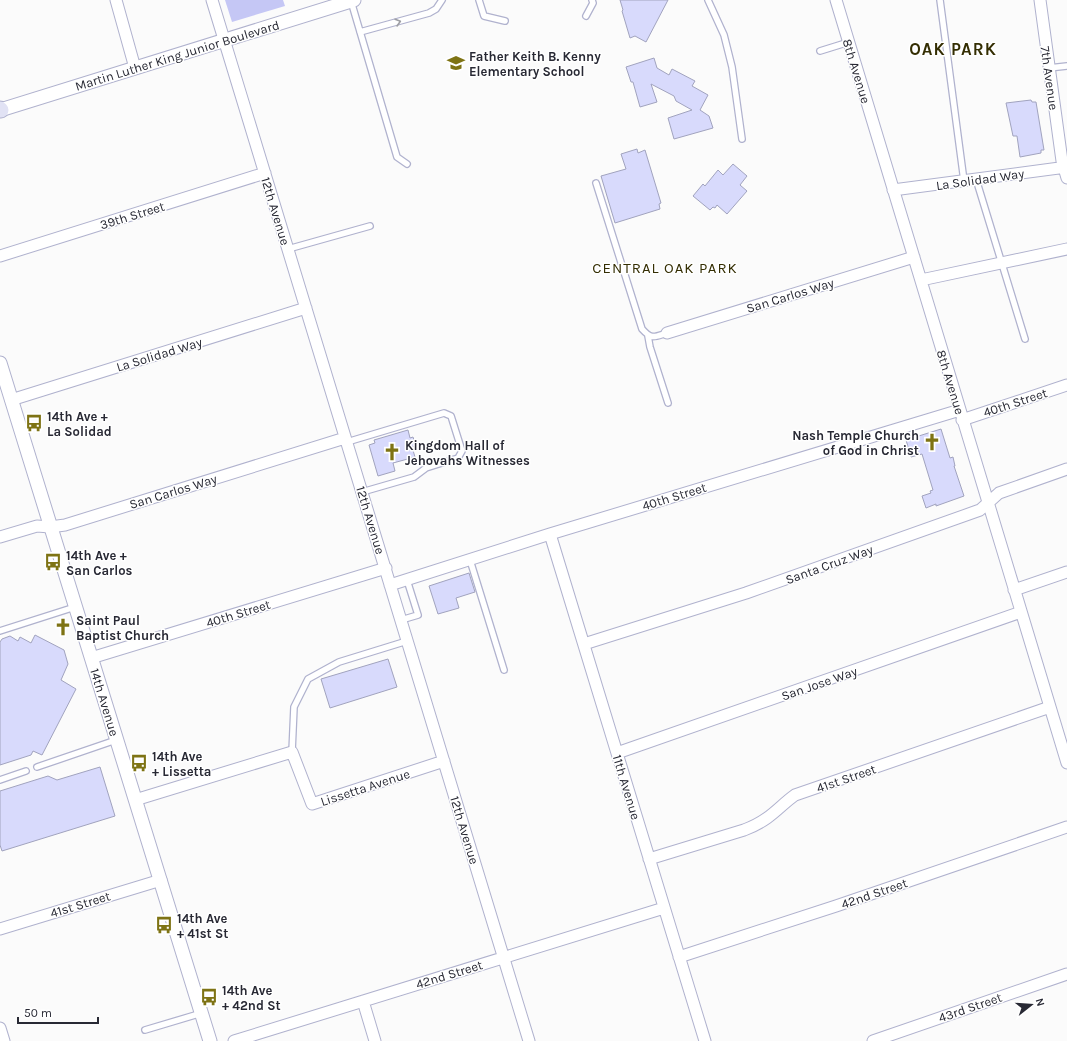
<svg xmlns="http://www.w3.org/2000/svg" width="1067" height="1041" viewBox="0 0 1067 1041" font-family="Karla,sans-serif">
  <style>
    .green { fill: #c5c7f5 }
    .building { fill: #d8dafc; stroke: #a1a3be }
    .lines { fill: none; stroke-linecap: round; stroke-linejoin: round }
    .service-casing { stroke: #b0b2ce; stroke-width: 8 }
    .minor-casing { stroke: #b0b2ce; stroke-width: 13 }
    .tertiary-casing { stroke: #b0b2ce; stroke-width: 15 }
    .secondary-casing { stroke: #b0b2ce; stroke-width: 17 }
    .service { stroke: #fff; stroke-width: 5.5 }
    .minor { stroke: #fff; stroke-width: 11 }
    .tertiary { stroke: #fff; stroke-width: 13 }
    .secondary { stroke: #e1e2f4; stroke-width: 15 }
    .oneway { stroke: #9e9fa4 }
    .labels { text-anchor: middle; stroke-width: 3; stroke-linejoin: round; paint-order: stroke }
    .street-label { font-size: 13px; fill: #282934; stroke: #fff }
    .poi-label { font-size: 13px; font-weight: bold; fill: #282934; stroke: #fff; text-anchor: start }
    .quarter-label { font-size: 15px; letter-spacing: 1px; fill: #342e03; stroke: #fff }
    .district-label { font-size: 17px; font-weight: bold; letter-spacing: 1px; fill: #342e03; stroke: #fff }
  </style>
  <rect width="100%" height="100%" fill="#fbfbfb"/>
  <path class="green" d="M225,0H283L285,6L232,22Z"/>
  <path class="building" d="M620,0H668L646,42L635,36L630,38L622,11L623,10Z
    M654,58L657,68L669,75L672,69L695,81L692,86L708,95L700,110L709,116L713,128L674,139L668,118L692,110L676,101L674,96L651,84L657,102L640,107L633,82H631L626,67Z
    M1031,100L1032,102H1036L1044,150H1041V153L1020,157L1017,136H1013L1006,103Z
    M637,149L638,153L645,150L661,203L659,204L660,209L615,223L601,176L626,169L621,154Z
    M733,164L747,176L740,185L747,191L727,214L717,205L715,208L713,207L710,210L693,196L703,184L705,186L718,170L723,175Z
    M941,429L950,458L953,457L955,466H954L964,496L936,506V504L926,508L922,496L931,493L930,491L933,490L922,454L911,457L906,440Z
    M408,430L410,438L413,437L416,446L412,447L415,457L393,463L395,471L378,476L369,445L375,443L374,440Z
    M469,573L475,592L456,598L459,608L438,614L429,586Z
    M35,635L64,650L68,664L61,680L76,689L42,755L33,751L31,755L0,765V642L2,639L10,636L18,641L20,637L31,643Z
    M388,659L397,687L330,708L321,679Z
    M100,767L115,816L2,851L0,845V791L48,776L57,780Z"/>
  <g class="lines">
    <g class="service-casing">
      <path id="service" d="M479,0L484,16L505,21
        M708,0L724,35L732,67L742,139
        M940,0L964,181
        M351,1L397,157L407,164
        M586,16L593,3L592,0
        M360,32L429,13L436,9L442,0
        M820,51L849,42
        M1049,68L1067,66
        M976,179L1025,339
        M596,183L642,329C652,340 654,337 667,333
        M288,249L370,226
        M648,336L650,347L668,403
        M347,442L444,413L451,416L462,451L458,458L426,468L414,477L362,492
        M470,560L504,670
        M401,620L418,615L407,580
        M0,631L75,607
        M292,752L294,707L308,679L339,662L407,641
        M37,767L116,740
        M0,780L26,771
        M145,1030L202,1013"/>
    </g>
    <g class="minor-casing">
      <path id="minor" d="M116,0L135,68
        M212,0L529,1041
        M836,0L1067,763
        M1040,0L1062,161L1067,178
        M893,190L1067,167
        M0,256L265,173
        M921,280L1067,249
        M667,333L914,257
        M11,400L306,308
        M962,420L1067,385
        M550,534L705,1041
        M0,537L37,526L50,527L65,525L345,438
        M390,585L550,534L960,410
        M1014,590L1067,572
        M584,644L746,593L980,510L999,493L1067,469
        M91,658L386,568
        M617,753L1021,612
        M135,800L292,752L312,804L444,761
        M649,859L744,830C752,827 760,823 767,818C777,811 785,802 795,795L1050,707
        M0,929L161,880
        M679,957L836,906L1067,827
        M363,1001L375,1041
        M0,1028L4,1041
        M234,1041L664,908
        M873,1041L1067,974"/>
    </g>
    <g class="tertiary-casing">
      <path id="tertiary" d="M0,110L354,0
        M0,363L210,1041"/>
    </g>
    <g class="secondary-casing">
      <path id="secondary" d="M0,109L1,110"/>
    </g>
    <use href="#service" class="service"/>
    <use href="#minor" class="minor"/>
    <use href="#tertiary" class="tertiary"/>
    <use href="#secondary" class="secondary"/>
  </g>
  <defs><path id="oneway-chevron" d="M-2-3.5L2.5 0L-2 3.5" fill="none" stroke-width="1.6" stroke-linecap="round" stroke-linejoin="round"/></defs>
  <use class="oneway" href="#oneway-chevron" transform="translate(398 22) rotate(-16)"/>
  <defs>
    <g id="school-bare" transform="scale(1.38)"><path d="M0-5L7-2L0 1L-7-2ZM-4 1L0 2.5L4 1V4Q0 6-4 4Z" fill="#7e7314" stroke="#fff" stroke-width="2.5" paint-order="stroke"/></g>
    <g id="bus-bare" transform="scale(1.38)"><path d="M-5-6H5V4H4V6H2V4H-2V6H-4V4H-5ZM-3.5-4V0h7V-4ZM-3.5 1.2v1.5H-2V1.2ZM2 1.2v1.5H3.5V1.2Z" fill="#7e7314" stroke="#fff" stroke-width="2.5" paint-order="stroke"/></g>
    <g id="church-bare" transform="scale(1.38)"><path d="M-1.2-6h2.4v3.5h3.3v2.4h-3.3V6h-2.4V-.1h-3.3v-2.4h3.3Z" fill="#7e7314" stroke="#fff" stroke-width="2.5" paint-order="stroke"/></g>
  </defs>
  <g fill-rule="evenodd">
    <use href="#school-bare" x="456" y="63"/>
    <use href="#bus-bare" x="34" y="423"/>
    <use href="#church-bare" x="932" y="442"/>
    <use href="#church-bare" x="392" y="452"/>
    <use href="#bus-bare" x="53" y="562"/>
    <use href="#church-bare" x="63" y="627"/>
    <use href="#bus-bare" x="139" y="763"/>
    <use href="#bus-bare" x="164" y="925"/>
    <use href="#bus-bare" x="209" y="997"/>
  </g>
  <g class="labels">
    <g class="street-label">
      <text transform="translate(177 55) rotate(-17)" y="5">Martin Luther King Junior Boulevard</text>
      <text transform="translate(857 71) rotate(73)" y="5">8th Avenue</text>
      <text transform="translate(1050 78) rotate(82)" y="5">7th Avenue</text>
      <text transform="translate(980 179) rotate(-8)" y="5">La Solidad Way</text>
      <text transform="translate(276 211) rotate(73)" y="5">12th Avenue</text>
      <text transform="translate(132 215) rotate(-17)" y="5">39th Street</text>
      <text transform="translate(790 295) rotate(-17)" y="5">San Carlos Way</text>
      <text transform="translate(159 354) rotate(-17)" y="5">La Solidad Way</text>
      <text transform="translate(951 382) rotate(73)" y="5">8th Avenue</text>
      <text transform="translate(1015 402) rotate(-18)" y="5">40th Street</text>
      <text transform="translate(173 491) rotate(-17)" y="5">San Carlos Way</text>
      <text transform="translate(674 496) rotate(-17)" y="5">40th Street</text>
      <text transform="translate(371 520) rotate(73)" y="5">12th Avenue</text>
      <text transform="translate(829 564) rotate(-20)" y="5">Santa Cruz Way</text>
      <text transform="translate(238 613) rotate(-17)" y="5">40th Street</text>
      <text transform="translate(819 683) rotate(-19)" y="5">San Jose Way</text>
      <text transform="translate(105 702) rotate(73)" y="5">14th Avenue</text>
      <text transform="translate(846 778) rotate(-19)" y="5">41st Street</text>
      <text transform="translate(365 787) rotate(-18)" y="5">Lissetta Avenue</text>
      <text transform="translate(627 787) rotate(73)" y="5">11th Avenue</text>
      <text transform="translate(465 830) rotate(73)" y="5">12th Avenue</text>
      <text transform="translate(874 893) rotate(-19)" y="5">42nd Street</text>
      <text transform="translate(80 904) rotate(-17)" y="5">41st Street</text>
      <text transform="translate(449 974) rotate(-17)" y="5">42nd Street</text>
      <text transform="translate(970 1007) rotate(-19)" y="5">43rd Street</text>
    </g>
    <g class="poi-label">
      <text x="469" y="61">Father Keith B. Kenny<tspan x="469" dy="15">Elementary School</tspan></text>
      <text x="47" y="421">14th Ave +<tspan x="47" dy="15">La Solidad</tspan></text>
      <text x="919" y="440" text-anchor="end">Nash Temple Church<tspan x="919" dy="15">of God in Christ</tspan></text>
      <text x="405" y="450">Kingdom Hall of<tspan x="405" dy="15">Jehovahs Witnesses</tspan></text>
      <text x="66" y="560">14th Ave +<tspan x="66" dy="15">San Carlos</tspan></text>
      <text x="76" y="625">Saint Paul<tspan x="76" dy="15">Baptist Church</tspan></text>
      <text x="152" y="761">14th Ave<tspan x="152" dy="15">+ Lissetta</tspan></text>
      <text x="177" y="923">14th Ave<tspan x="177" dy="15">+ 41st St</tspan></text>
      <text x="222" y="995">14th Ave<tspan x="222" dy="15">+ 42nd St</tspan></text>
    </g>
    <g class="quarter-label">
      <text x="665" y="273">CENTRAL OAK PARK</text>
    </g>
    <g class="district-label">
      <text x="953" y="55">OAK PARK</text>
    </g>
  </g>
  <g transform="translate(1031 1005) rotate(73)" stroke="#ffffff" stroke-width="3" paint-order="stroke">
  <path d="M0-3L7 15L0 10L-7 15Z" fill="#282934"/>
  <text y="-6" font-size="11" font-weight="bold" text-anchor="middle" fill="#282934">N</text>
  </g>
  <path d="M18 1017v6h80v-6" fill="none" stroke="#282934" stroke-width="2"/>
  <text x="24" y="1017" font-size="12" fill="#282934" stroke="#ffffff" stroke-width="3" paint-order="stroke">50 m</text>
</svg>
